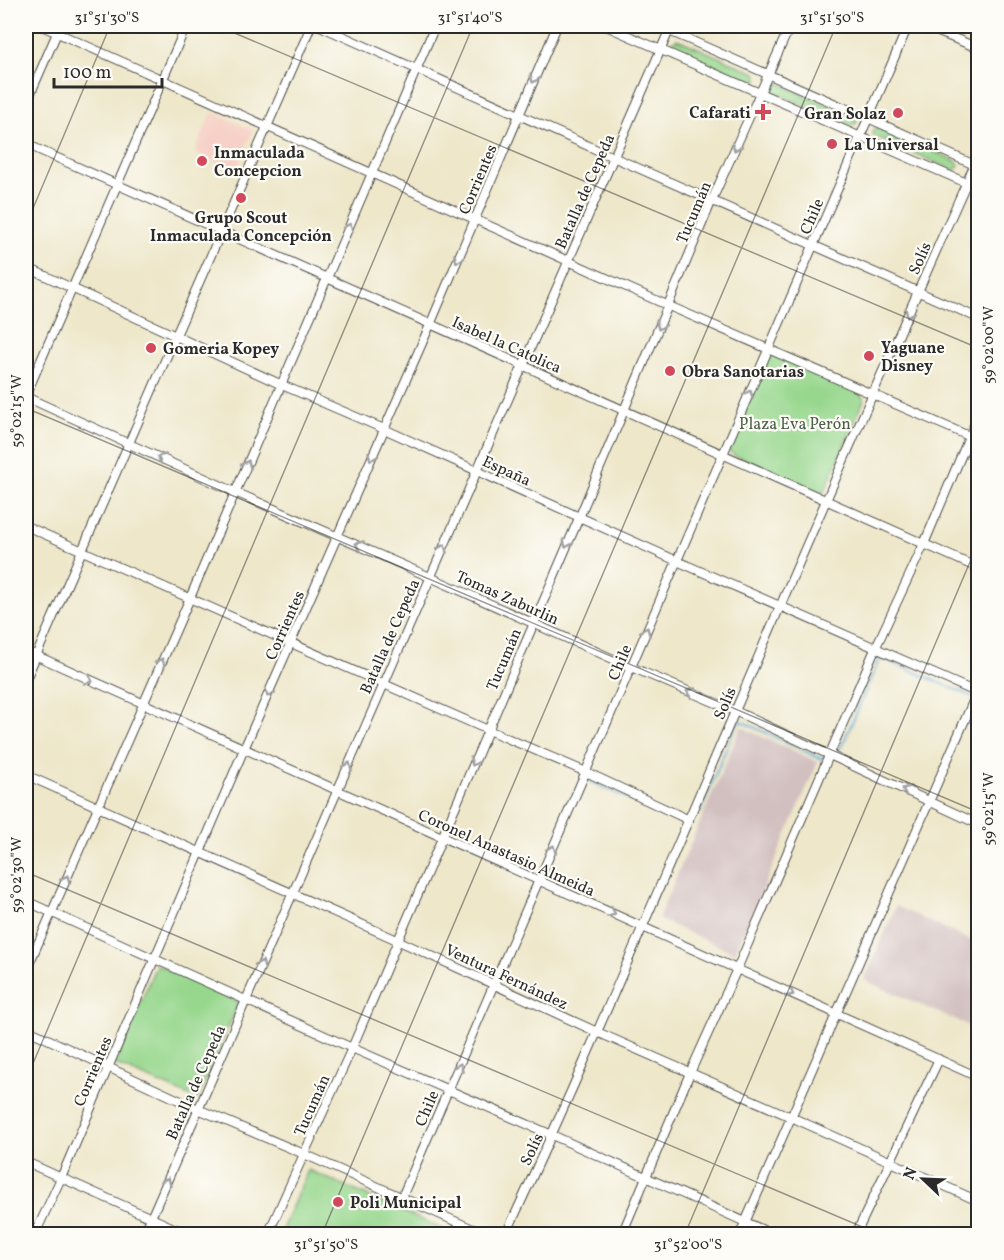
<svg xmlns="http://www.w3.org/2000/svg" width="1004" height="1260" viewBox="0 0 1004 1260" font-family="Vollkorn,serif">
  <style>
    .built { fill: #f7d1c7 }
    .industrial { fill: #d2bfc0 }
    .green { fill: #97d78d; stroke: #61815c; stroke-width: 1.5 }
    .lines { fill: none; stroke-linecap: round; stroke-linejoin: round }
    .stream { stroke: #5ca8d4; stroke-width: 2 }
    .minor-casing { stroke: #484743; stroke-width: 10 }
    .minor { stroke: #fff; stroke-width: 8 }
    .oneway { stroke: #a0a0a0 }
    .ticks { fill: none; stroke: #2b2b2b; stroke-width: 1.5; stroke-opacity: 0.45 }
    .poi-dot { fill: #d1495b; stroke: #fdfcf7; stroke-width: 2 }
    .labels { text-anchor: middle; stroke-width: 4.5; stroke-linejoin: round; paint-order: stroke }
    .poi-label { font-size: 16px; font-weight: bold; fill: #2b2b2b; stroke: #fdfcf7; text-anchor: start }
    .street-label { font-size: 16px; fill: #2b2b2b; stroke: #fdfcf7 }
    .park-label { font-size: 16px; fill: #4b5f48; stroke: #fdfcf7 }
    .neatline { fill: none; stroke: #2b2b2b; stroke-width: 2 }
    .ticks-label { font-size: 15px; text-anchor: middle; fill: #2b2b2b }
  </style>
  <rect width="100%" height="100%" fill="#fdfcf7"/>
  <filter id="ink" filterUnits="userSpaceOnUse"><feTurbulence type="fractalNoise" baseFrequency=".0167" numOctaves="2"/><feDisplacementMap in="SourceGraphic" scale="12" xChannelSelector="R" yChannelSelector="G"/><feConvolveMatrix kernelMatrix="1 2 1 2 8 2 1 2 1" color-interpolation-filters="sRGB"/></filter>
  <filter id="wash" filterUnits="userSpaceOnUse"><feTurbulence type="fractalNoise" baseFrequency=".008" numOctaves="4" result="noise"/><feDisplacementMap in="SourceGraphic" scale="24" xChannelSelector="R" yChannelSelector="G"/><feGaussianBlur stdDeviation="1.35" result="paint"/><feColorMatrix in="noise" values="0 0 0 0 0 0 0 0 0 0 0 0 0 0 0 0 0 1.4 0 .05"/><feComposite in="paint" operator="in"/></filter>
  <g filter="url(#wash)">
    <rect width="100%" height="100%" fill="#eee7ca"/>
    <path class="built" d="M212,112L253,130L236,170L195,152Z"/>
    <path class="industrial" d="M741,727L818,762L735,953L658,919Z
      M896,906L978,944V1030L864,980Z"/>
    <path class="green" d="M677,39L756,73L758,79L755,82H752L673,48L672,46V42Z
      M776,82L854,117L857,121C856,125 854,126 850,126L772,91L771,85Z
      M877,127L956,161L959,165L958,167L955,170H953L874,136L872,133L873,130Z
      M771,355H773L860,392L864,400L825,490L822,493L734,455L729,451L728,448L766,357Z
      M156,965H158L239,1002L198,1098L196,1099L116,1065V1063Z
      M308,1170L454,1234H455H280Z"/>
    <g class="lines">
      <path class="stream" d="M835,751L842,746L879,660L884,659L978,699
        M587,780L682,823L685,821
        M693,816L700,812L736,725L741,721L821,759L825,757"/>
    </g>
  </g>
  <g filter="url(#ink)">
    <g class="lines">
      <g class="minor-casing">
        <path id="minor" d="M42,26L669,306L978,440
          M320,26L613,157L978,318
          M606,26L978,188
          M658,26L977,166
          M924,26L978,48
          M26,104L60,26
          M26,144L978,568
          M26,267L282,385L384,429L677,561L978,693
          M26,395L186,26
          M26,397L235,492L430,577L631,667L735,711L978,824
          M26,526L488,730L586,772L689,820
          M26,651L978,1077
          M26,679L311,26
          M26,775L397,940L597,1032L791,1117L978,1201
          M26,901L352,1048L552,1135L772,1234
          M26,971L190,598L435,26
          M26,1029L198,1109L304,1154L484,1234
          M26,1162L187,1234
          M402,1197L908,26
          M35,1234L61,1178L244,749L430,325L557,26
          M144,1234L671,26
          M268,1234L352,1048L579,518L712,200L790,26
          M506,1234C587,1061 660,885 736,709C815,524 896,340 978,157
          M622,1234L690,1073L737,969L875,649L924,544L978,416
          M740,1234L978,690
          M856,1234L939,1059
          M977,1234L978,1232"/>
      </g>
      <use href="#minor" class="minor"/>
    </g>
    <defs><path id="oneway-chevron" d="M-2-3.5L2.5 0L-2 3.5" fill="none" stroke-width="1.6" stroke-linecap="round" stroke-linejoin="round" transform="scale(1.5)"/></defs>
    <g class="oneway">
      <use href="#oneway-chevron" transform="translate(534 79) rotate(113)"/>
      <use href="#oneway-chevron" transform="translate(736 147) rotate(114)"/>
      <use href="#oneway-chevron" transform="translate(349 227) rotate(-67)"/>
      <use href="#oneway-chevron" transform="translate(458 259) rotate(113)"/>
      <use href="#oneway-chevron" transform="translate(909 313) rotate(115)"/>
      <use href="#oneway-chevron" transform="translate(660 326) rotate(113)"/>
      <use href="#oneway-chevron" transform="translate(749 394) rotate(-67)"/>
      <use href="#oneway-chevron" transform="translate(372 457) rotate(113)"/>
      <use href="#oneway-chevron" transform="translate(161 458) rotate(-155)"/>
      <use href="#oneway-chevron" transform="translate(247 464) rotate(-66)"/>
      <use href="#oneway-chevron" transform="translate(567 544) rotate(113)"/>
      <use href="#oneway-chevron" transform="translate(359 545) rotate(-156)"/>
      <use href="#oneway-chevron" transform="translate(443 548) rotate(-66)"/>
      <use href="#oneway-chevron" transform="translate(646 631) rotate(-67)"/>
      <use href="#oneway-chevron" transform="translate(161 662) rotate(-66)"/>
      <use href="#oneway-chevron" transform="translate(89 680) rotate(24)"/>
      <use href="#oneway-chevron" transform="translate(690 692) rotate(-157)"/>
      <use href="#oneway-chevron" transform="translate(269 693) rotate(114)"/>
      <use href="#oneway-chevron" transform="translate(474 762) rotate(113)"/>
      <use href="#oneway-chevron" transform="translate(348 766) rotate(-66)"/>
      <use href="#oneway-chevron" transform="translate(906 790) rotate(-155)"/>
      <use href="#oneway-chevron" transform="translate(552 849) rotate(-67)"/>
      <use href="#oneway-chevron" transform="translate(66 879) rotate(-67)"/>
      <use href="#oneway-chevron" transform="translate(612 913) rotate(24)"/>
      <use href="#oneway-chevron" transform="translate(261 964) rotate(-66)"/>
      <use href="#oneway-chevron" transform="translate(790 993) rotate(24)"/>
      <use href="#oneway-chevron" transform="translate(459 1067) rotate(-67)"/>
      <use href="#oneway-chevron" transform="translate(167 1181) rotate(-66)"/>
    </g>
  </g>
  <path class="ticks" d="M218,26L978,348M26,225L110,26M26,408L978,812M26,872L879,1234M26,1080L473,26M322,1234L836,26M685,1234L978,543"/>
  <g class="poi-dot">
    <path d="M760 103h6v6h6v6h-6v6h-6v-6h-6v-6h6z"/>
    <circle cx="898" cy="113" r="6"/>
    <circle cx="832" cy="144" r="6"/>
    <circle cx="202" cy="161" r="6"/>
    <circle cx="241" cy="198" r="6"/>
    <circle cx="151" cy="348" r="6"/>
    <circle cx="869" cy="356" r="6"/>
    <circle cx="670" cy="371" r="6"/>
    <circle cx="338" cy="1202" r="6"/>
  </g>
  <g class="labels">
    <g class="poi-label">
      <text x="751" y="118" text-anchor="end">Cafarati</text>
      <text x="886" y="119" text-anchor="end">Gran Solaz</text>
      <text x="844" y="150">La Universal</text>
      <text x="214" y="158">Inmaculada<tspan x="214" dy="18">Concepcion</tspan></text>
      <text x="241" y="223" text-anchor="middle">Grupo Scout<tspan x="241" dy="18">Inmaculada Concepción</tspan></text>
      <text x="881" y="353">Yaguane<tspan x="881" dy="18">Disney</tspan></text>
      <text x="163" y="354">Gomeria Kopey</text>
      <text x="682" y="377">Obra Sanotarias</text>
      <text x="350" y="1208">Poli Municipal</text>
    </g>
    <g class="street-label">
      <text transform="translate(477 179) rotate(-67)" y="6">Corrientes</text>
      <text transform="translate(584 191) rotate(-66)" y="6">Batalla de Cepeda</text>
      <text transform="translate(693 212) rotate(-67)" y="6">Tucumán</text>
      <text transform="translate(811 216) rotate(-67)" y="6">Chile</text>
      <text transform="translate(919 258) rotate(-66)" y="6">Solís</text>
      <text transform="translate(507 344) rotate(24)" y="6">Isabel la Catolica</text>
      <text transform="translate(507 470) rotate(25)" y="6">España</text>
      <text transform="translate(508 597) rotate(24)" y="6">Tomas Zaburlin</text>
      <text transform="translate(284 625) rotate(-66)" y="6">Corrientes</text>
      <text transform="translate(389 636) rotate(-66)" y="6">Batalla de Cepeda</text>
      <text transform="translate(503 659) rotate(-67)" y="6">Tucumán</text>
      <text transform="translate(619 662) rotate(-67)" y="6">Chile</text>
      <text transform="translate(724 703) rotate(-67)" y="6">Solís</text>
      <text transform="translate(507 852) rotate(24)" y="6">Coronel Anastasio Almeida</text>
      <text transform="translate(507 976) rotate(25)" y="6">Ventura Fernández</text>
      <text transform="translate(92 1071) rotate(-67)" y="6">Corrientes</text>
      <text transform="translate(195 1082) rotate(-66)" y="6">Batalla de Cepeda</text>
      <text transform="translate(311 1105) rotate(-66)" y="6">Tucumán</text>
      <text transform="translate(426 1108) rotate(-67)" y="6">Chile</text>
      <text transform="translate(531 1149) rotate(-65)" y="6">Solís</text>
    </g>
    <g class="park-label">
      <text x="795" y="429">Plaza Eva Perón</text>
    </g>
  </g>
  <rect width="1004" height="1260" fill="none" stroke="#fdfcf7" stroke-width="66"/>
  <g transform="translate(923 1179) rotate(293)" stroke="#fdfcf7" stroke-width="4.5" paint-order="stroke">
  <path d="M0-4.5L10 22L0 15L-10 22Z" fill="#2b2b2b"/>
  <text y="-9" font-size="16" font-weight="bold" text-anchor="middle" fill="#2b2b2b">N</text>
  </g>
  <path d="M54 78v9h108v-9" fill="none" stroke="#2b2b2b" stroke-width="3"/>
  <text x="63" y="78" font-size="18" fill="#2b2b2b" stroke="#fdfcf7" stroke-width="4.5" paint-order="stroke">100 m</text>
  <rect x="33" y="33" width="938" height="1194" class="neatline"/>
  <g class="ticks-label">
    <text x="107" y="22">31°51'30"S</text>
    <text x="470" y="22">31°51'40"S</text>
    <text x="832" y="22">31°51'50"S</text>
    <text transform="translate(988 345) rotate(-90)" y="5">59°02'00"W</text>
    <text transform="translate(16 411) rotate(-90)" y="5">59°02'15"W</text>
    <text transform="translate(988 809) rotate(-90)" y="5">59°02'15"W</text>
    <text transform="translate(16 875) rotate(-90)" y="5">59°02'30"W</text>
    <text x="326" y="1249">31°51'50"S</text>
    <text x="688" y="1249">31°52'00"S</text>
  </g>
</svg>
